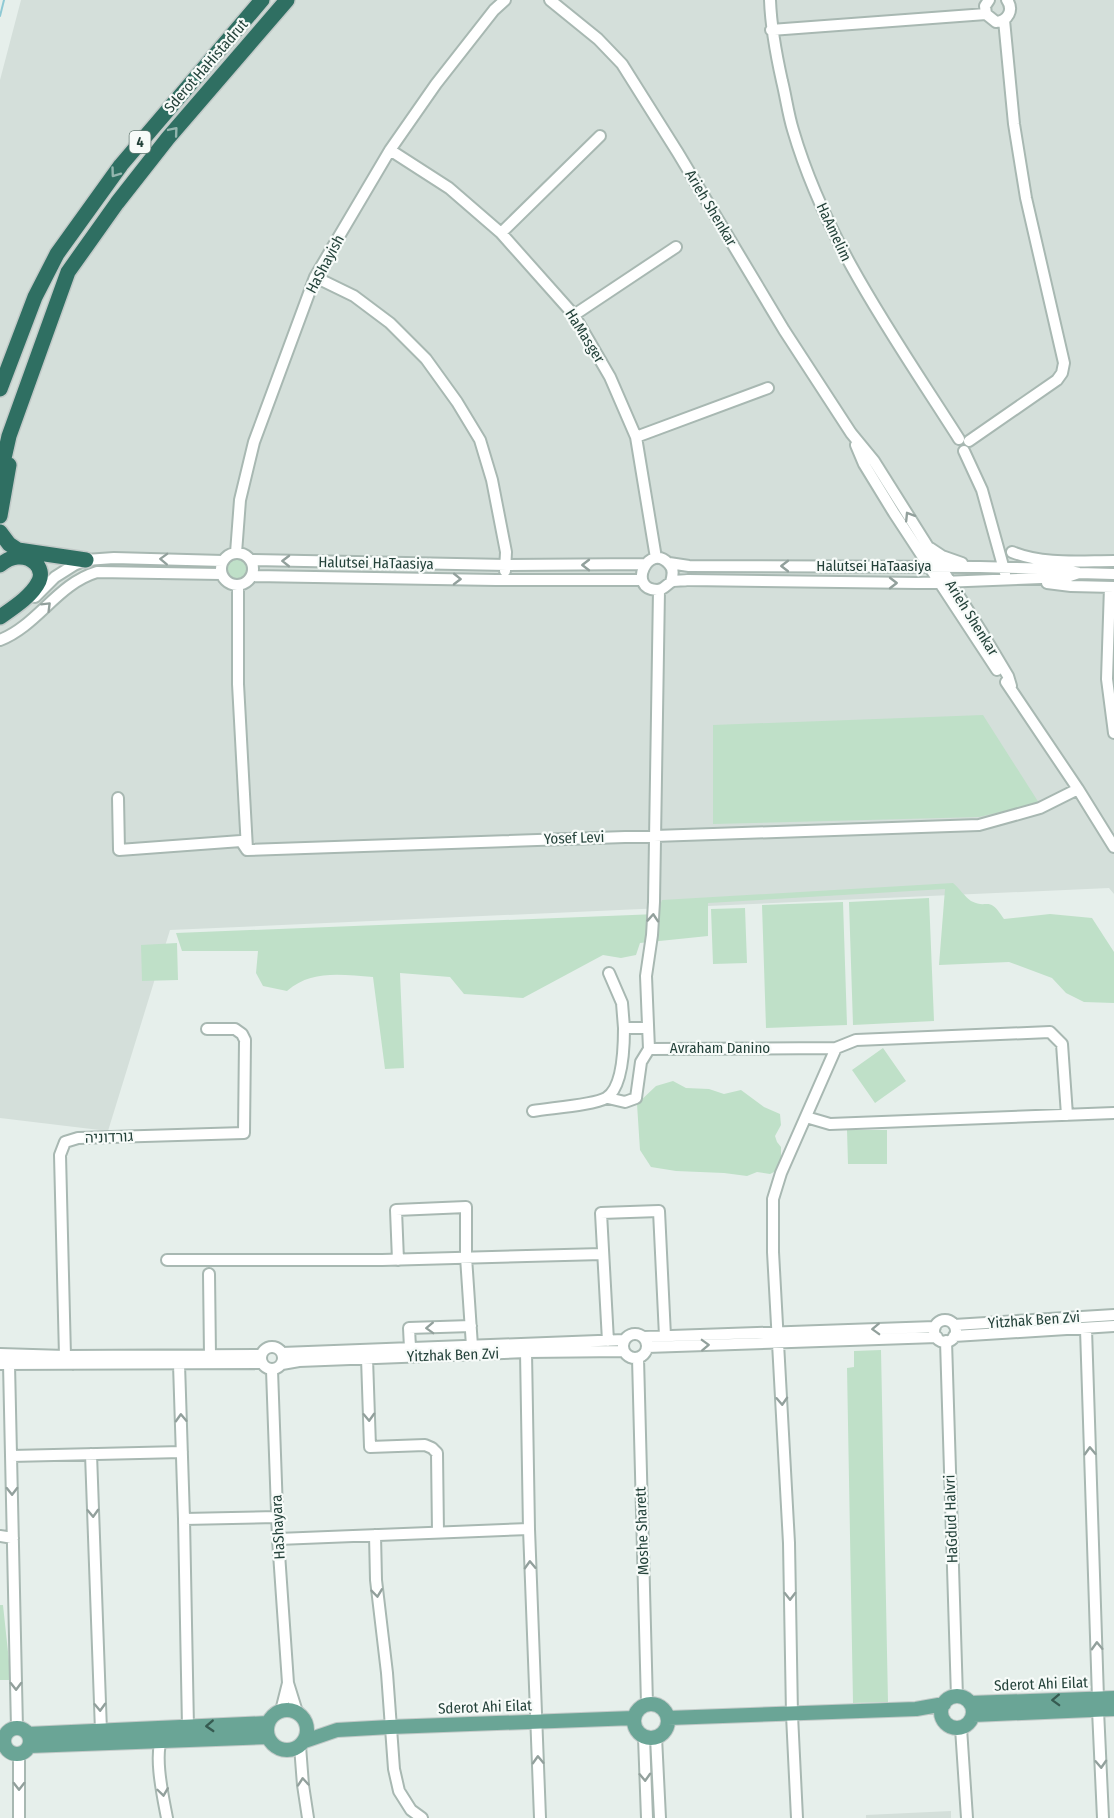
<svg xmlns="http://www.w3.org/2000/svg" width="1114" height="1818" viewBox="0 0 1114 1818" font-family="'Fira Sans Condensed',Heebo,sans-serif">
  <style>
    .built { fill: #d4dfda }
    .green { fill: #bfe0c8 }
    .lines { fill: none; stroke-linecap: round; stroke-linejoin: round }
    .stream { stroke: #8ec9d4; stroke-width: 2 }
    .minor-casing { stroke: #a8b8b2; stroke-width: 14 }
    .major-casing { stroke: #c2cac8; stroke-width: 16 }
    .highway-casing { stroke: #c2cac8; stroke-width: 18 }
    .minor { stroke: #fff; stroke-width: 10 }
    .major { stroke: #6aa596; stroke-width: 14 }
    .highway { stroke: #2f6f62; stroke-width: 15 }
    .oneway { stroke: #93b5ae }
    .oneway2 { stroke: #92a09c }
    .oneway3 { stroke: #365b51 }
    .labels { text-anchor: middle; stroke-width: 4.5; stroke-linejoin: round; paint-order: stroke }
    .shield { fill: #f7fbf9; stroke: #637a73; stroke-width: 1.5 }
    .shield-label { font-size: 14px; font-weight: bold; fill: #24423a }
    .street-label { font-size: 15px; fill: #24423a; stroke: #f7fbf9 }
  </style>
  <rect width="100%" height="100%" fill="#e6efeb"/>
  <path class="built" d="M21,0H1114V894L1109,888L170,930L108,1131L0,1118V80Z
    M951,1811V1818H866V1815Z"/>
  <path class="green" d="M223 569a13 13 0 1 1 26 0a13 13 0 1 1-26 0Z
    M983,715L1039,803L979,817L713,824V725Z
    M953,883C959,888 965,897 971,901C988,910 988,894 1004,919L1050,914L1092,918L1114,952V1003L1084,1002L1066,993L1052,978L1009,962L939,965L945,889L708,903V936L640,943L636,955L621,958L603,955L523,998L464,994L450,977L400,973L404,1068L385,1069L373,977C343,975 312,969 287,991L263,986L256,973L258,951H182L176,933L657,914L662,900Z
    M929,898L934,1021L853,1025L849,902Z
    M843,902L847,1025L766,1028L762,905Z
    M745,908L747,963L713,964L711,909Z
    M177,943L178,980L142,981L141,945Z
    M883,1048L906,1081L875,1103L852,1070Z
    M673,1081L686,1088L709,1089L724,1094L741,1090L764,1107L780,1114L781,1125L775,1136L777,1142L781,1147V1161L776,1171L770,1174L757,1172L747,1176L724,1173L676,1171L651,1167L640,1150L637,1104L656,1086Z
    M847,1130H887V1164H848Z
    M881,1350L888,1702L853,1703L847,1368L854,1367V1351Z
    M0,1605H3L11,1680H0Z"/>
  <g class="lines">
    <path class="stream" d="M0,16L4,0"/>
    <g class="minor-casing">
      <path id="minor" d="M550,0L598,39L622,64L678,153L784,330L851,433L874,461L981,631L1008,676L1011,686
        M770,0C771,28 776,54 782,81C786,97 788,114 793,130C826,243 896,340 959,439
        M989,0L985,6L986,14L996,22C1008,21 1014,10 1007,0
        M771,30L986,14
        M390,150L449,188L501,233L574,315L610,377L636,437L656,558
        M501,233L600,136
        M315,277L354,296L390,323L426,359L457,402L480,440L492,480L506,552L505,571
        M574,315L676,247
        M636,437L768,388
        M969,441L1057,380L1062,373L1064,363L1026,198L1014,124L1004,20
        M856,445L864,464L894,513L997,670
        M964,451L982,490L1005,573
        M930,548L942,556L962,563
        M1012,552C1044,565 1080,561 1114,561
        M221 569a16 16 0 1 1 32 0a16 16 0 1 1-32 0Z
        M236,553L240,500L254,442L315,277L390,150L436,84L494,10L505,0
        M251,560L507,565L645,564
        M669,563L689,566L980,567L1061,569L1079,573L1114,574
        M252,576L496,580H642
        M671,582C673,575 674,569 669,564C649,541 626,589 657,590C665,590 667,583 673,581C678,580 683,581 688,580L917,583L1067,577L1079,573
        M1047,583L1071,586L1114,587
        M238,585V684L247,849
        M1110,587L1107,679L1114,733
        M659,590L654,902L652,935L646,976L649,1049L836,1048L856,1040L1050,1032L1062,1044L1067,1115
        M35,597L55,577L74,565L86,560L114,558L223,561
        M0,640C38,625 57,584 97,572L221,574
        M1006,682L1078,789L1114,847
        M118,798L119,850L241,841L247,850L979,825L1040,808L1078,789
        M609,973L622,1003L624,1028
        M608,1098L625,1102L636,1098L641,1062L649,1049
        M533,1111C550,1108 594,1105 606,1098C623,1088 624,1046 624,1028H647
        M806,1117L830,1124L1114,1113
        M167,1260H382L602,1254
        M398,1260L396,1210L466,1207V1257L472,1346
        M209,1274L210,1356
        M934 1331a11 11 0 1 1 22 0a11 11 0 1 1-22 0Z
        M954,1325L1114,1315
        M1086,1329L1098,1698L1095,1703
        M623 1346a12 12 0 1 1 24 0a12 12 0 1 1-24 0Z
        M954,1336L1114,1326
        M643,1337L935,1327
        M608,1341L601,1213L659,1211L665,1336
        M946,1341L957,1697
        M261 1358a11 11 0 1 1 22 0a11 11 0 1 1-22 0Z
        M647,1347L937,1337
        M410,1348L409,1328L471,1326
        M526,1352L529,1529L540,1818
        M282,1353L624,1340
        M0,1354L65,1356L261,1355
        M367,1358L370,1447L425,1445L432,1448L437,1453L438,1533
        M638,1358L647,1704
        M0,1364L262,1363
        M73,1364L65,1356L60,1155L65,1142L78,1138L244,1133L245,1040L242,1034L235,1029H207
        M179,1364L184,1519L188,1727
        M282,1364L299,1361L526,1352L624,1351
        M272,1370L278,1539L288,1683L297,1712
        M91,1454L101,1731L103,1735
        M11,1456L182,1452
        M184,1519L277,1517
        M375,1535L376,1580L387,1673L394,1769L399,1791L411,1810L422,1818
        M0,1536L13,1538
        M278,1539L529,1529
        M1098,1710L1103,1818
        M281,1711L288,1683
        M17,1728L9,1364L21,1355
        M961,1728L967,1818
        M163,1735C153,1753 163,1797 167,1818
        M644,1737L647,1818
        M656,1737L660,1818
        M300,1746L303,1785L308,1818
        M19,1754V1818
        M797,1818L792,1715L789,1543L773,1252V1199L781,1173L836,1048"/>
    </g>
    <g class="major-casing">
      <path id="major" d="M941 1712a16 16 0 1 1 32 0a16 16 0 1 1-32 0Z
        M970,1703L1114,1698
        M634 1721a17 17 0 1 1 34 0a17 17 0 1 1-34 0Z
        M267 1730a20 20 0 1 1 40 0a20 20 0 1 1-40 0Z
        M973,1715L1114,1709
        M668,1718L916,1709L944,1704
        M4 1741a13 13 0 1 1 26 0a13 13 0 1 1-26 0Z
        M28,1734L268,1723
        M305,1741L337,1730L390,1727L634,1718
        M29,1746L268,1737"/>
    </g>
    <g class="highway-casing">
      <path id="highway" d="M0,389L35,297L57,254L121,165L262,0
        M0,476L9,436L68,272L117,203L168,138L287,0
        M0,516L9,465
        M0,532L9,544L18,550L86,560
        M0,565C5,561 11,557 18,557C31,556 45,567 39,581C32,596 13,608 0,617"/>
    </g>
    <use href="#minor" class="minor"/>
    <use href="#major" class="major"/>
    <use href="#highway" class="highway"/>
  </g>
  <defs><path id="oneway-chevron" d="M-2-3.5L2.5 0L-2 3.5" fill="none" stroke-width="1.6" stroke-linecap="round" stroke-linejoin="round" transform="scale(1.5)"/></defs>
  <g class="oneway">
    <use href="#oneway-chevron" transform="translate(174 131) rotate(-50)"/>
    <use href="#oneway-chevron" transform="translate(115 173) rotate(126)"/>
  </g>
  <g class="oneway2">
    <use href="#oneway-chevron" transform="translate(909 516) rotate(-122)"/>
    <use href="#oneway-chevron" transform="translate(164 559) rotate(-178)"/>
    <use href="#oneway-chevron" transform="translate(286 561) rotate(-179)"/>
    <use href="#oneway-chevron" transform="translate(586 565) rotate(180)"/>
    <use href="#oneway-chevron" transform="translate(785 566) rotate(180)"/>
    <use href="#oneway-chevron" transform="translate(457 579) rotate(1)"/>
    <use href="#oneway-chevron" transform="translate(893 583)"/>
    <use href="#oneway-chevron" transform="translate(47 606) rotate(-45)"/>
    <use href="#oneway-chevron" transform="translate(653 918) rotate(-86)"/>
    <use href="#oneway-chevron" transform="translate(430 1328) rotate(178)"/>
    <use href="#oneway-chevron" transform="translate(876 1329) rotate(178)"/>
    <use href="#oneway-chevron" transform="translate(705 1345) rotate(-2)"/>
    <use href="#oneway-chevron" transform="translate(782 1401) rotate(87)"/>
    <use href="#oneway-chevron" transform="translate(369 1417) rotate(88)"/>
    <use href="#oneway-chevron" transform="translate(181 1418) rotate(-92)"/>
    <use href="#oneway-chevron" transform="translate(1090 1451) rotate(-92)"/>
    <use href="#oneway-chevron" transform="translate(12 1491) rotate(89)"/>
    <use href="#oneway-chevron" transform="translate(93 1513) rotate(88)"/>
    <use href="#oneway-chevron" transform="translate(530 1565) rotate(-92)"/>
    <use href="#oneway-chevron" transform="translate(377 1593) rotate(83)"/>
    <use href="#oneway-chevron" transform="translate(790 1596) rotate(89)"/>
    <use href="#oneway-chevron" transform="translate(1097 1646) rotate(-92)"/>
    <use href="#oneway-chevron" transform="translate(16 1686) rotate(89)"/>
    <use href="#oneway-chevron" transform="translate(100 1707) rotate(88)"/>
    <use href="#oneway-chevron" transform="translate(538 1760) rotate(-92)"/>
    <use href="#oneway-chevron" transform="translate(1101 1764) rotate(87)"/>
    <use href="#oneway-chevron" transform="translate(645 1777) rotate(88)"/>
    <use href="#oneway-chevron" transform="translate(303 1782) rotate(-95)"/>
    <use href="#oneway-chevron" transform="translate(19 1786) rotate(90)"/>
    <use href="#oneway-chevron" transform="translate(163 1792) rotate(82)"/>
  </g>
  <g class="oneway3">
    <use href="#oneway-chevron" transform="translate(1056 1700) rotate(178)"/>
    <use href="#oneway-chevron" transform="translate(210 1726) rotate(177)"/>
  </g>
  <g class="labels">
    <rect class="shield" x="129.5" y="131" width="21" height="22" rx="4.5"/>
    <g class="shield-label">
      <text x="140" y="147">4</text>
    </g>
    <g class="street-label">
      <text transform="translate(206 66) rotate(-49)" y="5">Sderot HaHistadrut</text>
      <text transform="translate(711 208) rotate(59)" y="5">Arieh Shenkar</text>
      <text transform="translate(834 232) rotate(65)" y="5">HaAmelim</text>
      <text transform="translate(325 264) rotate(-62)" y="5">HaShayish</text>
      <text transform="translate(585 336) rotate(58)" y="5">HaMasger</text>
      <text transform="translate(376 563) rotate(1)" y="5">Halutsei HaTaasiya</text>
      <text x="874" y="571">Halutsei HaTaasiya</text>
      <text transform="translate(972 618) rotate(58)" y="5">Arieh Shenkar</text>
      <text transform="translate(574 838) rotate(-2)" y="5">Yosef Levi</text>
      <text x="720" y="1053">Avraham Danino</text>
      <text transform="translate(109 1137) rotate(-2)" y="5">גורדוניה</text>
      <text transform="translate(1034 1320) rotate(-4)" y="5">Yitzhak Ben Zvi</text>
      <text transform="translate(453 1355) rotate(-2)" y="5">Yitzhak Ben Zvi</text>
      <text transform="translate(951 1519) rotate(-92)" y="5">HaGdud HaIvri</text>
      <text transform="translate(278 1527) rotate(-93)" y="5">HaShayara</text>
      <text transform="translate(642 1531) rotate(-92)" y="5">Moshe Sharett</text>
      <text transform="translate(1041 1684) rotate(-2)" y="5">Sderot Ahi Eilat</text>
      <text transform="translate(485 1707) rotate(-2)" y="5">Sderot Ahi Eilat</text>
    </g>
  </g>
</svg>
